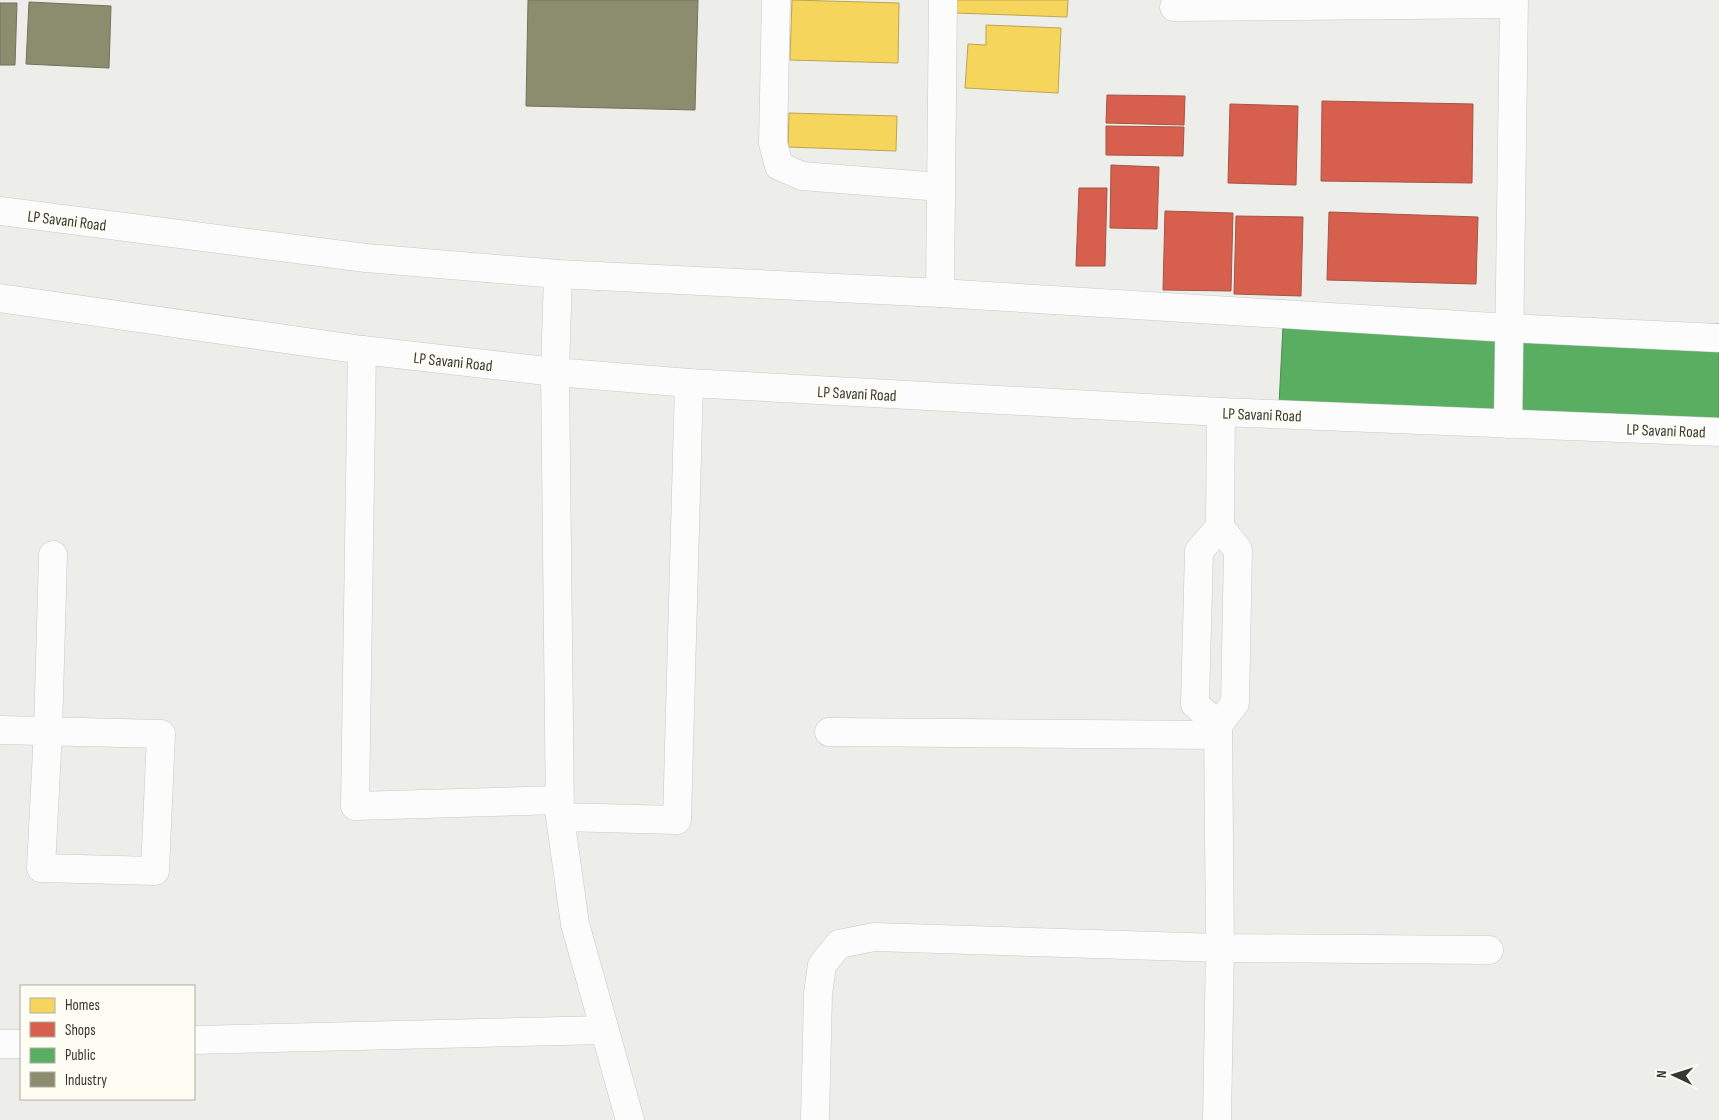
<svg xmlns="http://www.w3.org/2000/svg" width="1719" height="1120" viewBox="0 0 1719 1120" font-family="'Sofia Sans Condensed',sans-serif">
  <style>
    .homes { fill: #f6d55c; stroke: #bda650 }
    .shops { fill: #d6604d; stroke: #a65446 }
    .public { fill: #5aae61; stroke: #508a54 }
    .industry { fill: #8c8c6e; stroke: #72725d }
    .lines { fill: none; stroke-linecap: round; stroke-linejoin: round }
    .minor-casing { stroke: #c8c8c5; stroke-width: 29 }
    .major-casing { stroke: #c8c8c5; stroke-width: 29 }
    .minor { stroke: #fcfcfc; stroke-width: 28 }
    .major { stroke: #fcfcfc; stroke-width: 28 }
    .labels { text-anchor: middle; stroke-width: 5; stroke-linejoin: round; paint-order: stroke }
    .street-label { font-size: 16px; fill: #373734; stroke: #fdfdf4 }
  </style>
  <rect width="100%" height="100%" fill="#edede9"/>
  <path class="homes" d="M792,0L899,3L898,63L790,60Z
    M956,0H1068L1067,17L956,13Z
    M986,25L1061,28L1058,93L965,88L968,44L986,45Z
    M789,113L897,116L896,151L788,147Z"/>
  <path class="shops" d="M1107,95L1185,96L1184,125L1106,123Z
    M1322,101L1473,104L1472,183L1321,181Z
    M1230,104L1298,106L1296,185L1228,183Z
    M1106,126L1184,127L1183,156L1106,155Z
    M1111,165L1159,167L1157,229L1110,228Z
    M1079,188H1107L1105,266H1076Z
    M1165,211L1233,213L1231,291L1163,290Z
    M1329,212L1478,217L1476,284L1327,280Z
    M1236,216L1303,217L1301,296L1234,294Z"/>
  <path class="public" d="M1719,324V445L1278,425L1283,326Z"/>
  <path class="industry" d="M528,0H698L695,110L526,106Z
    M29,2L111,6L109,68L26,64Z
    M0,3H17L15,65H0Z"/>
  <g class="lines">
    <g class="minor-casing">
      <path id="minor" d="M776,0L773,143L779,166L802,176L941,187
        M1174,7L1514,4
        M558,274L555,372L560,817L575,924L630,1120
        M940,293L943,0
        M362,350L355,806L560,800
        M1508,424L1514,0
        M1218,725L1195,704L1199,551L1220,527
        M0,730L161,734L155,871L41,868L48,731L53,555
        M829,732L1218,735
        M560,817L677,820L689,383
        M194,1040L604,1030
        M0,1044H21
        M815,1120L818,994L822,965L839,944L874,937L1220,948L1489,950
        M1217,1120L1220,948L1218,725L1235,703L1238,550L1220,527L1221,412"/>
    </g>
    <g class="major-casing">
      <path id="major" d="M0,211L366,258L558,274L940,293L1509,328L1719,338
        M0,298L362,350L555,372L689,383L1221,412L1719,432"/>
    </g>
    <use href="#minor" class="minor"/>
    <use href="#major" class="major"/>
  </g>
  <g class="labels">
    <g class="street-label">
      <text transform="translate(67 220) rotate(7)" y="6">LP Savani Road</text>
      <text transform="translate(453 361) rotate(6)" y="6">LP Savani Road</text>
      <text transform="translate(857 393) rotate(3)" y="6">LP Savani Road</text>
      <text transform="translate(1262 414) rotate(2)" y="6">LP Savani Road</text>
      <text transform="translate(1666 430) rotate(2)" y="6">LP Savani Road</text>
    </g>
  </g>
  <rect x="20" y="985" width="175" height="115" fill="#fdfdf4" stroke="#aeaea7"/>
  <rect x="30" y="998" width="25" height="15" fill="#f6d55c" stroke="#aeaea7"/>
  <text x="65" y="1010" font-size="15" fill="#373734">Homes</text>
  <rect x="30" y="1022" width="25" height="15" fill="#d6604d" stroke="#aeaea7"/>
  <text x="65" y="1035" font-size="15" fill="#373734">Shops</text>
  <rect x="30" y="1048" width="25" height="15" fill="#5aae61" stroke="#aeaea7"/>
  <text x="65" y="1060" font-size="15" fill="#373734">Public</text>
  <rect x="30" y="1072" width="25" height="15" fill="#8c8c6e" stroke="#aeaea7"/>
  <text x="65" y="1085" font-size="15" fill="#373734">Industry</text>
  <g transform="translate(1674 1075) rotate(274)" stroke="#fdfdf4" stroke-width="4" paint-order="stroke">
  <path d="M0-4L9 19L0 12L-9 19Z" fill="#373734"/>
  <text y="-8" font-size="14" font-weight="bold" text-anchor="middle" fill="#373734">N</text>
  </g>
</svg>
